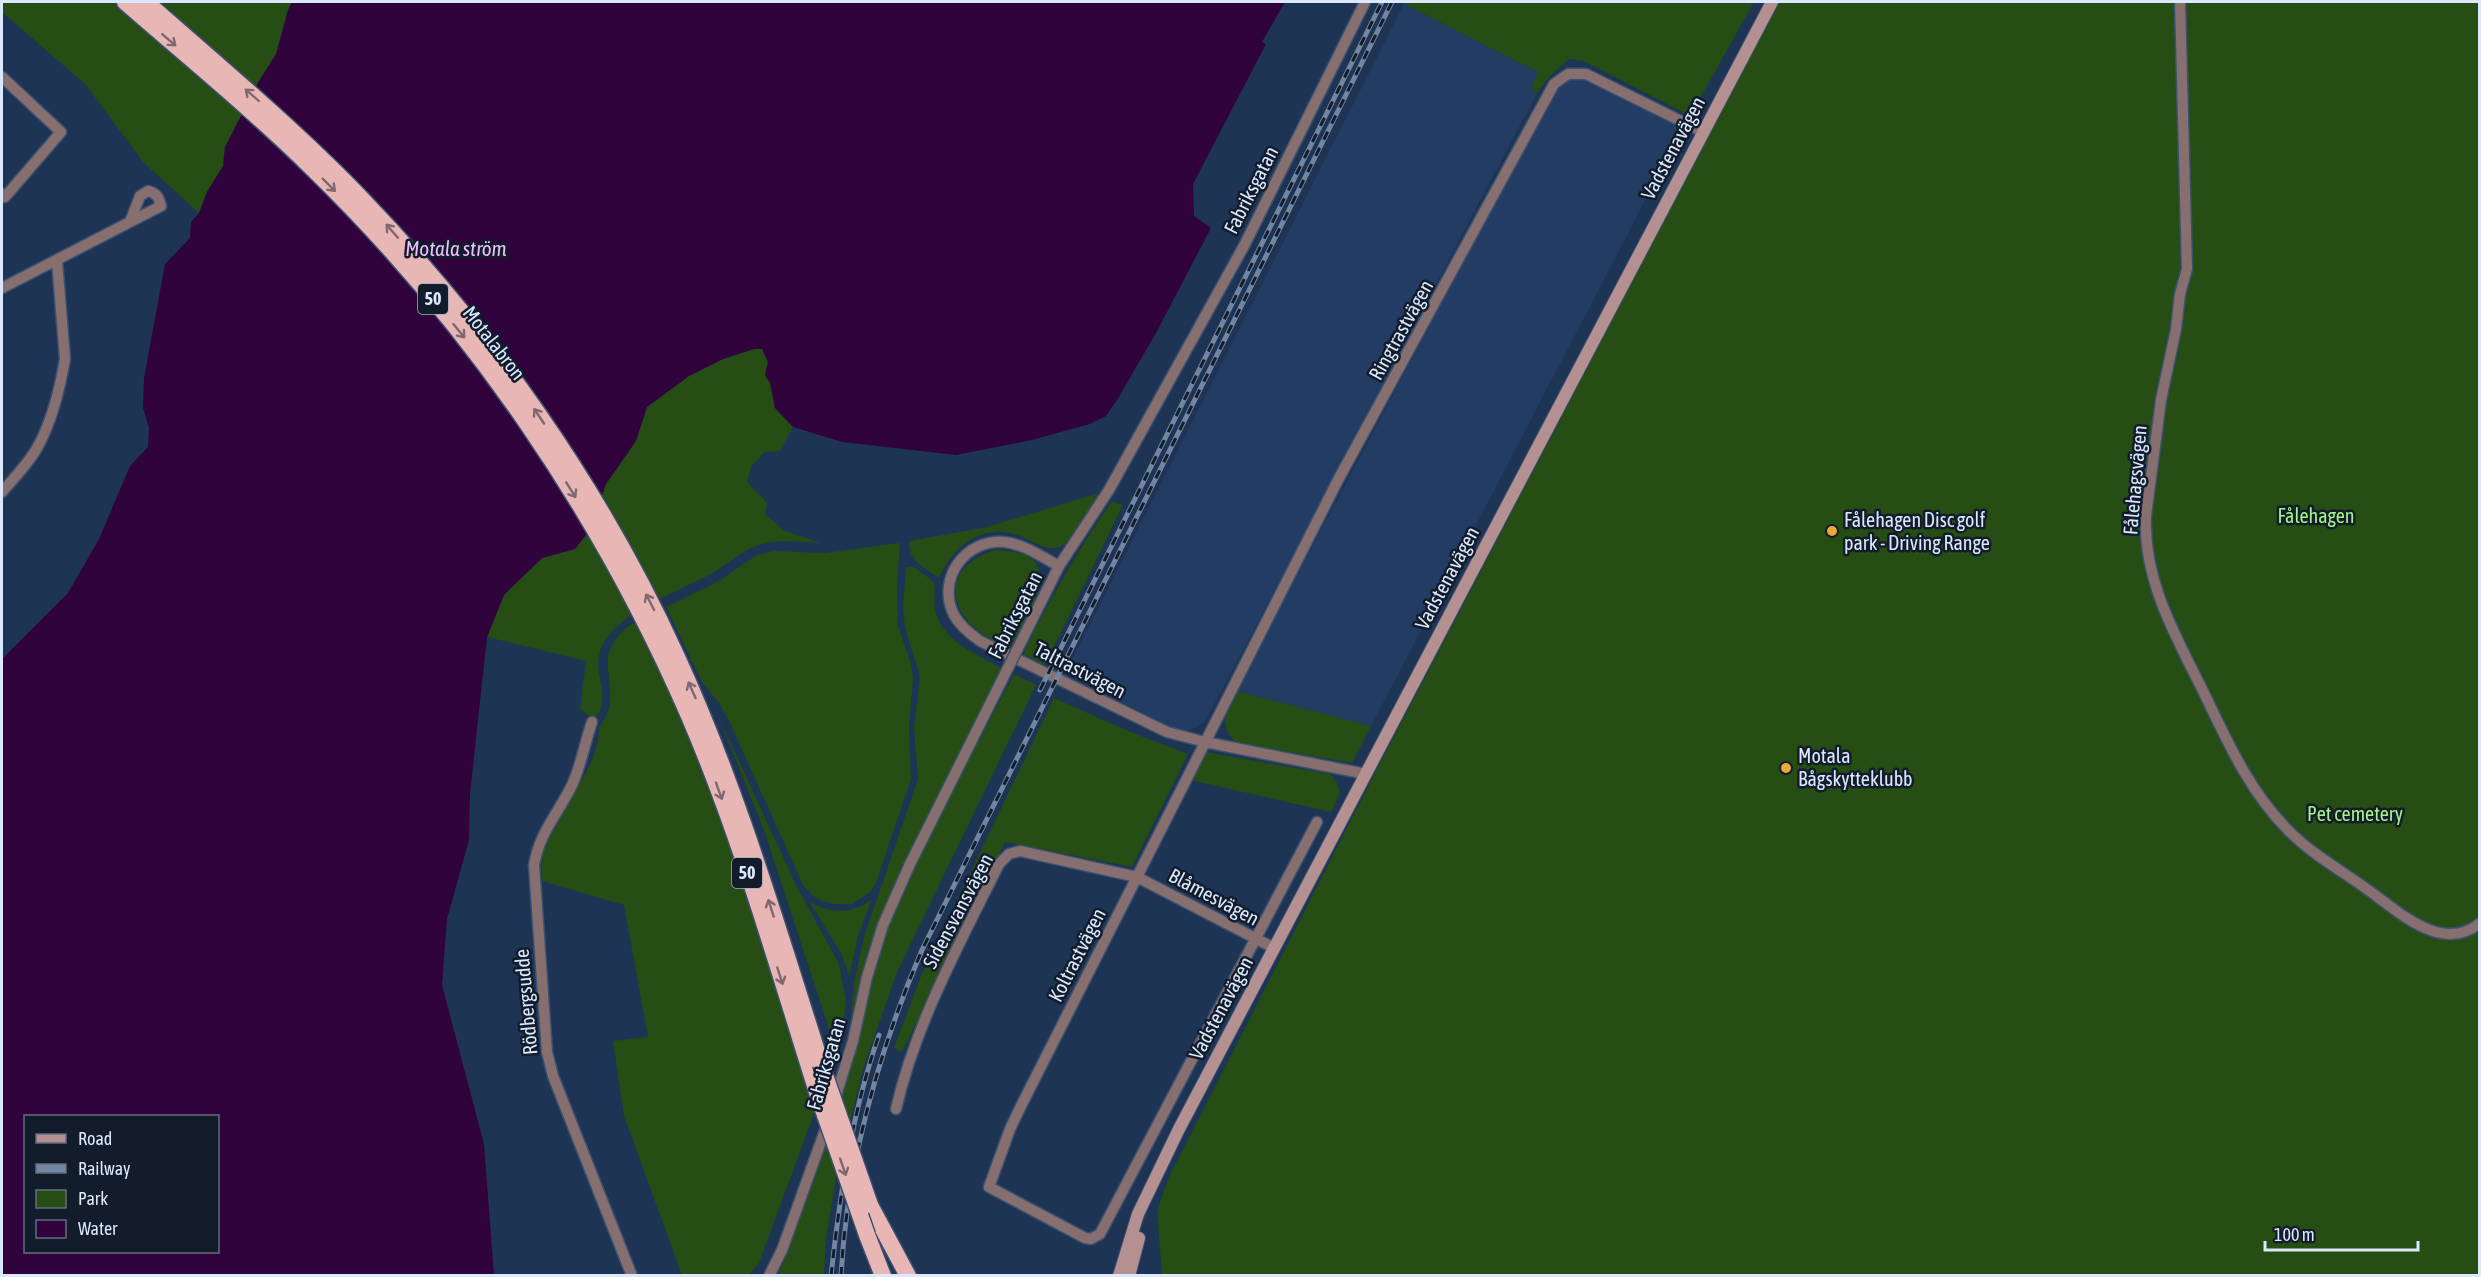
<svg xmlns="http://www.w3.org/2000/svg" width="2481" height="1277" viewBox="0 0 2481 1277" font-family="'Asap Condensed',sans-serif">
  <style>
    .built { fill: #223c63 }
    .green { fill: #254d14 }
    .water { fill: #30033d; fill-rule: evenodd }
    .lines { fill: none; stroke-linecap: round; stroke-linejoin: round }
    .minor-casing { stroke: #3c5170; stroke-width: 13 }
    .secondary-casing { stroke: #3c5170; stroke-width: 14 }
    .trunk-casing { stroke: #3c5170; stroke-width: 19 }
    .minor { stroke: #876f6f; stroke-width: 10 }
    .secondary { stroke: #b59091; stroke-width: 12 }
    .trunk { stroke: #e9b6b6; stroke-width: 16 }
    .rail-casing { stroke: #7386a1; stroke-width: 5 }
    .rail { stroke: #121c2b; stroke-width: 3; stroke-dasharray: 9; stroke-linecap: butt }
    .minor-bridge-casing { stroke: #3c5170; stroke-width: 13; stroke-linecap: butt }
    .trunk-bridge-casing { stroke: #3c5170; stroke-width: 19; stroke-linecap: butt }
    .minor-bridge { stroke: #876f6f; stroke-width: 10 }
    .trunk-bridge { stroke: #e9b6b6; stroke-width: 16 }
    .oneway { stroke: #7e6970 }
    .poi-dot { fill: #eaaa38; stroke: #121c2b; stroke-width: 2 }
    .labels { text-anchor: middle; stroke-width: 5; stroke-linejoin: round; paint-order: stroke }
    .shield { fill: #121c2b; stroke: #9facbf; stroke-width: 1.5 }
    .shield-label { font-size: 18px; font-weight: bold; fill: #dbe9fe }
    .street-label { font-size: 20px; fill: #dbe9fe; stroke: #121c2b }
    .park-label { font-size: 20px; fill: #a3f386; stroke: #121c2b }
    .poi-label { font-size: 20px; fill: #dbe9fe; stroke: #121c2b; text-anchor: start }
    .water-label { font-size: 21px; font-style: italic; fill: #eebffd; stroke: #121c2b }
  </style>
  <rect width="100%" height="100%" fill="#1e3455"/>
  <path class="built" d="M1404,4L1539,73L1531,89L1537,93L1206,720L1196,728L1187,731L1175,729L1065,673Z
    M1573,77L1583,78L1683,128L1371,726L1236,691L1547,104L1562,85Z"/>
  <path class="green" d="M2,2H292L288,10L276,54L259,81L225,147L223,166L207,192L199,213L143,162L86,85L2,12Z
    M1405,2H1754L1690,116L1584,61L1569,59L1549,77L1537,93L1531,89L1538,72L1404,4Z
    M1779,2H2479V1275L1162,1276L1157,1211L1169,1177L1373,777Z
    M754,349H762L768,362L765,375L770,383L775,408L793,427L780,451L765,452L752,465L747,482L767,503L765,514L785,531L821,543C802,542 781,539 762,544C742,550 728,564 711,574C684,588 654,599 630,616C619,624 608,634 602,646C589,673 615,695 594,720L580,709L586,661L487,637L504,595L542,558L575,549L589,531L606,484L636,441L647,407L689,376L723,359Z
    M1096,494L1099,496C1091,508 1072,543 1060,547C1046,552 1032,541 1020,536C984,521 953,546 939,578C925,568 908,561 909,541L987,527Z
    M1112,501L1123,505L1045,665L1023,654C1049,600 1078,550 1112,501Z
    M900,543L897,589L898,626L911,664L913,679L909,728L911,779L876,883L870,892L852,904H835L822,901L812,895L803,885L730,723L719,703L702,682L666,607L717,582L757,555L775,551L825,553Z
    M996,550C1004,551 1012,551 1020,553C1065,566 1022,623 1010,648C993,640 975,633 964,616C943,585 964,558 996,550Z
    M906,567H914L934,582C936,592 933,601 935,610C942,641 976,654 1001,668L880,917L865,962L849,1038L854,983L864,937L918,779L914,728L920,676L905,628L903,608Z
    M637,621L695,750L721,817L815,1111L759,1263L749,1275H682L624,1116L613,1041L648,1037L624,905L542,881C542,868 539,846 545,835C564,799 599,770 599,727C631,689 579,655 637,621Z
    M1014,674L1036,685L897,972L864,1066L836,1178L826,1239L824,1275L778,1276L823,1155L858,1043L873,977L888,928L936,822Z
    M1236,691L1371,726L1352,763L1236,743C1217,722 1226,714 1236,691Z
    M1054,698L1128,731L1188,754L1132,867L1005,842L902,1052L894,1048L921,976Z
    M718,715L796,885L839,964L846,1001L842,1033L836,1050L765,833Z
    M1205,752L1330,774C1345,789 1339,796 1331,812L1190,780Z
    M872,899L858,936L849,977L843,957L810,902C831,914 853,914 872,899Z"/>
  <path class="water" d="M292,2H1285L1262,42L1266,44L1193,184L1194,216L1211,228L1156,333L1117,400L1106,416L1090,424L1032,440L956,455L842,442L793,427L775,408L770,383L765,375L768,362L762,349H754L723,359L689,376L647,407L636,441L606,484L589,531L575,549L542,558L504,595L487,637L470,794L469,840L447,919L442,985L484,1144L494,1275H2V659L68,593L99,539L130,466L148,447L149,428L143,408L144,378L165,264L190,238L191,222L199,213L207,192L223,166L225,147L259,81L276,54L288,10ZM26,1116H218V1252H26Z"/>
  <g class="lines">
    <g class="minor-casing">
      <path id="minor" d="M2180,2L2187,269L2180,294L2176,329L2161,400L2146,516C2143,582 2177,638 2205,695C2228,743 2250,792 2288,830C2314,857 2350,875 2379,898C2407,919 2446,951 2480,923
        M2,77L61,132L5,197L2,194
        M2,288L161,206C159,198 157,193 148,191L140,196L130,222
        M2,492C14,478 28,464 37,448C52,422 60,388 65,359L57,261
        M1059,566C1042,557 1024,544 1004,542C965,539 936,579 954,615C960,626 970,634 980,641L1167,732L1205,742L1366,774
        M1022,640L1059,566L1109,490L1245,244L1365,2
        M592,722C585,742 581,766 572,785C558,814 540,831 534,865L547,1052L553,1076L632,1276
        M1317,822L1100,1234L1091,1239L1085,1238L989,1187L1010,1129L1021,1106L1338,480L1554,84L1568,74H1586L1703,132
        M834,1102L853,1041L867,977L883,925L910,864L1002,680
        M896,1109C916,1022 960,943 999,864L1009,854L1020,851L1137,877L1274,948
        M769,1276L782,1250L828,1122"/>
    </g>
    <g class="secondary-casing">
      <path id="secondary" d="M1119,1276L1138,1214L1179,1129L1772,2
        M1129,1276L1139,1238"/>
    </g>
    <g class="trunk-casing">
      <path id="trunk" d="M125,2C188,57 253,110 313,169C473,325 600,511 689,716C741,837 777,966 817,1092
        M146,2C218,65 293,128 360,197C489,331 600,487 677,657C737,788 777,926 821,1064
        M870,1205L908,1276
        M867,1235L883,1276"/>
    </g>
    <use href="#minor" class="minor"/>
    <use href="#secondary" class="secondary"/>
    <use href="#trunk" class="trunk"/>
    <g class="rail-casing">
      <path id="rail" d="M1040,690L1382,2
        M831,1276C840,1194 852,1112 879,1035
        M841,1276C847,1164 878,1053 922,950L1392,2"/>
    </g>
    <use href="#rail" class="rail"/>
    <g class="minor-bridge-casing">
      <path id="minor-bridge" d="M1002,680L1022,640"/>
    </g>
    <g class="trunk-bridge-casing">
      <path id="trunk-bridge" d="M821,1064L870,1205
        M817,1092L867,1235"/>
    </g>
    <use href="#minor-bridge" class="minor-bridge"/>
    <use href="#trunk-bridge" class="trunk-bridge"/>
  </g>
  <defs><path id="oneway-shaft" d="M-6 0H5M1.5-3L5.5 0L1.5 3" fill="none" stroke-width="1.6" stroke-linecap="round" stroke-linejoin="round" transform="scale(1.5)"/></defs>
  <g class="oneway">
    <use href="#oneway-shaft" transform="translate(169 40) rotate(41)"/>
    <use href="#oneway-shaft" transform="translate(252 95) rotate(-139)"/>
    <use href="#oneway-shaft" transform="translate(329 185) rotate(45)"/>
    <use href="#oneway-shaft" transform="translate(392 231) rotate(-131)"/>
    <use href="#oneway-shaft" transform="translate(459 331) rotate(51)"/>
    <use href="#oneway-shaft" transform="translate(539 416) rotate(-124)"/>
    <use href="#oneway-shaft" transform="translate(571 490) rotate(58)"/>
    <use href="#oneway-shaft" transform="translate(650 602) rotate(-117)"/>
    <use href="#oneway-shaft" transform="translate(692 690) rotate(-114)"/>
    <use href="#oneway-shaft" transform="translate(719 791) rotate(70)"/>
    <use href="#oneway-shaft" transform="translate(771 908) rotate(-108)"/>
    <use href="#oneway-shaft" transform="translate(780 976) rotate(72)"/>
    <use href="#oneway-shaft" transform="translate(843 1167) rotate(71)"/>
  </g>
  <g class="poi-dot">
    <circle cx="1832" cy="531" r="6"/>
    <circle cx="1786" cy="768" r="6"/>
  </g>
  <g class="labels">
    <g class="shield">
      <rect x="418" y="284" width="30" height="30" rx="4.5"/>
      <rect x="732" y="858" width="30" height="30" rx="4.5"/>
    </g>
    <g class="shield-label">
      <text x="433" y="305">50</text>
      <text x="747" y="879">50</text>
    </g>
    <g class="street-label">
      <text transform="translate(1673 148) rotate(-62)" y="7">Vadstenavägen</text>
      <text transform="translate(1251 190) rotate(-63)" y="7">Fabriksgatan</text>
      <text transform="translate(1401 330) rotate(-61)" y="7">Ringtrastvägen</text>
      <text transform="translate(494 343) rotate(52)" y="7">Motalabron</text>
      <text transform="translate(2135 480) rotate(-85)" y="7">Fålehagsvägen</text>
      <text transform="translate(1447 578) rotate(-62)" y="7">Vadstenavägen</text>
      <text transform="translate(1015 615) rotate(-63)" y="7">Fabriksgatan</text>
      <text transform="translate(1080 670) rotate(27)" y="7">Taltrastvägen</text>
      <text transform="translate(1214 897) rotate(28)" y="7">Blåmesvägen</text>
      <text transform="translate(958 911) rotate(-62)" y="7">Sidensvansvägen</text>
      <text transform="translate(1077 955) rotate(-63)" y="7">Koltrastvägen</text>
      <text transform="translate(526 1002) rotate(-95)" y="7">Rödbergsudde</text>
      <text transform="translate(1221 1008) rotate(-62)" y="7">Vadstenavägen</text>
      <text transform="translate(826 1064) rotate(-74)" y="7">Fabriksgatan</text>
    </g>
    <g class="park-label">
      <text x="2316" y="523">Fålehagen</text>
      <text x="2355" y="821">Pet cemetery</text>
    </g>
    <g class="poi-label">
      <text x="1844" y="527">Fålehagen Disc golf<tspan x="1844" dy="23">park - Driving Range</tspan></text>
      <text x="1798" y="763">Motala<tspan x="1798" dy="23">Bågskytteklubb</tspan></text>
    </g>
    <g class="water-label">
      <text x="456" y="256">Motala ström</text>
    </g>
  </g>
  <rect width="2481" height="1277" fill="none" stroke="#dbe9fe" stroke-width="6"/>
  <rect x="24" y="1115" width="195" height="138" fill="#121c2b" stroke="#626e7f" stroke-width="1.5"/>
  <rect x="36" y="1134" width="30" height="9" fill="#b59091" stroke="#626e7f" stroke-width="1.5"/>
  <text x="78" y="1145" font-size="18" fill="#dbe9fe">Road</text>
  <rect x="36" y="1164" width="30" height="9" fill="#7386a1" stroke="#626e7f" stroke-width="1.5"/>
  <text x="78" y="1175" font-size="18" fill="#dbe9fe">Railway</text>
  <rect x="36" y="1190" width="30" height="18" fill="#254d14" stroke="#626e7f" stroke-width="1.5"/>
  <text x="78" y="1205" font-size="18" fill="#dbe9fe">Park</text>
  <rect x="36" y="1220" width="30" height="18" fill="#30033d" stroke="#626e7f" stroke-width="1.5"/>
  <text x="78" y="1235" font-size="18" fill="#dbe9fe">Water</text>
  <path d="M2265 1241v9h153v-9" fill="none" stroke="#dbe9fe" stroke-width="3"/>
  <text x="2274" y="1241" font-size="18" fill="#dbe9fe" stroke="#121c2b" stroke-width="4.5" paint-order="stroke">100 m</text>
</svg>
